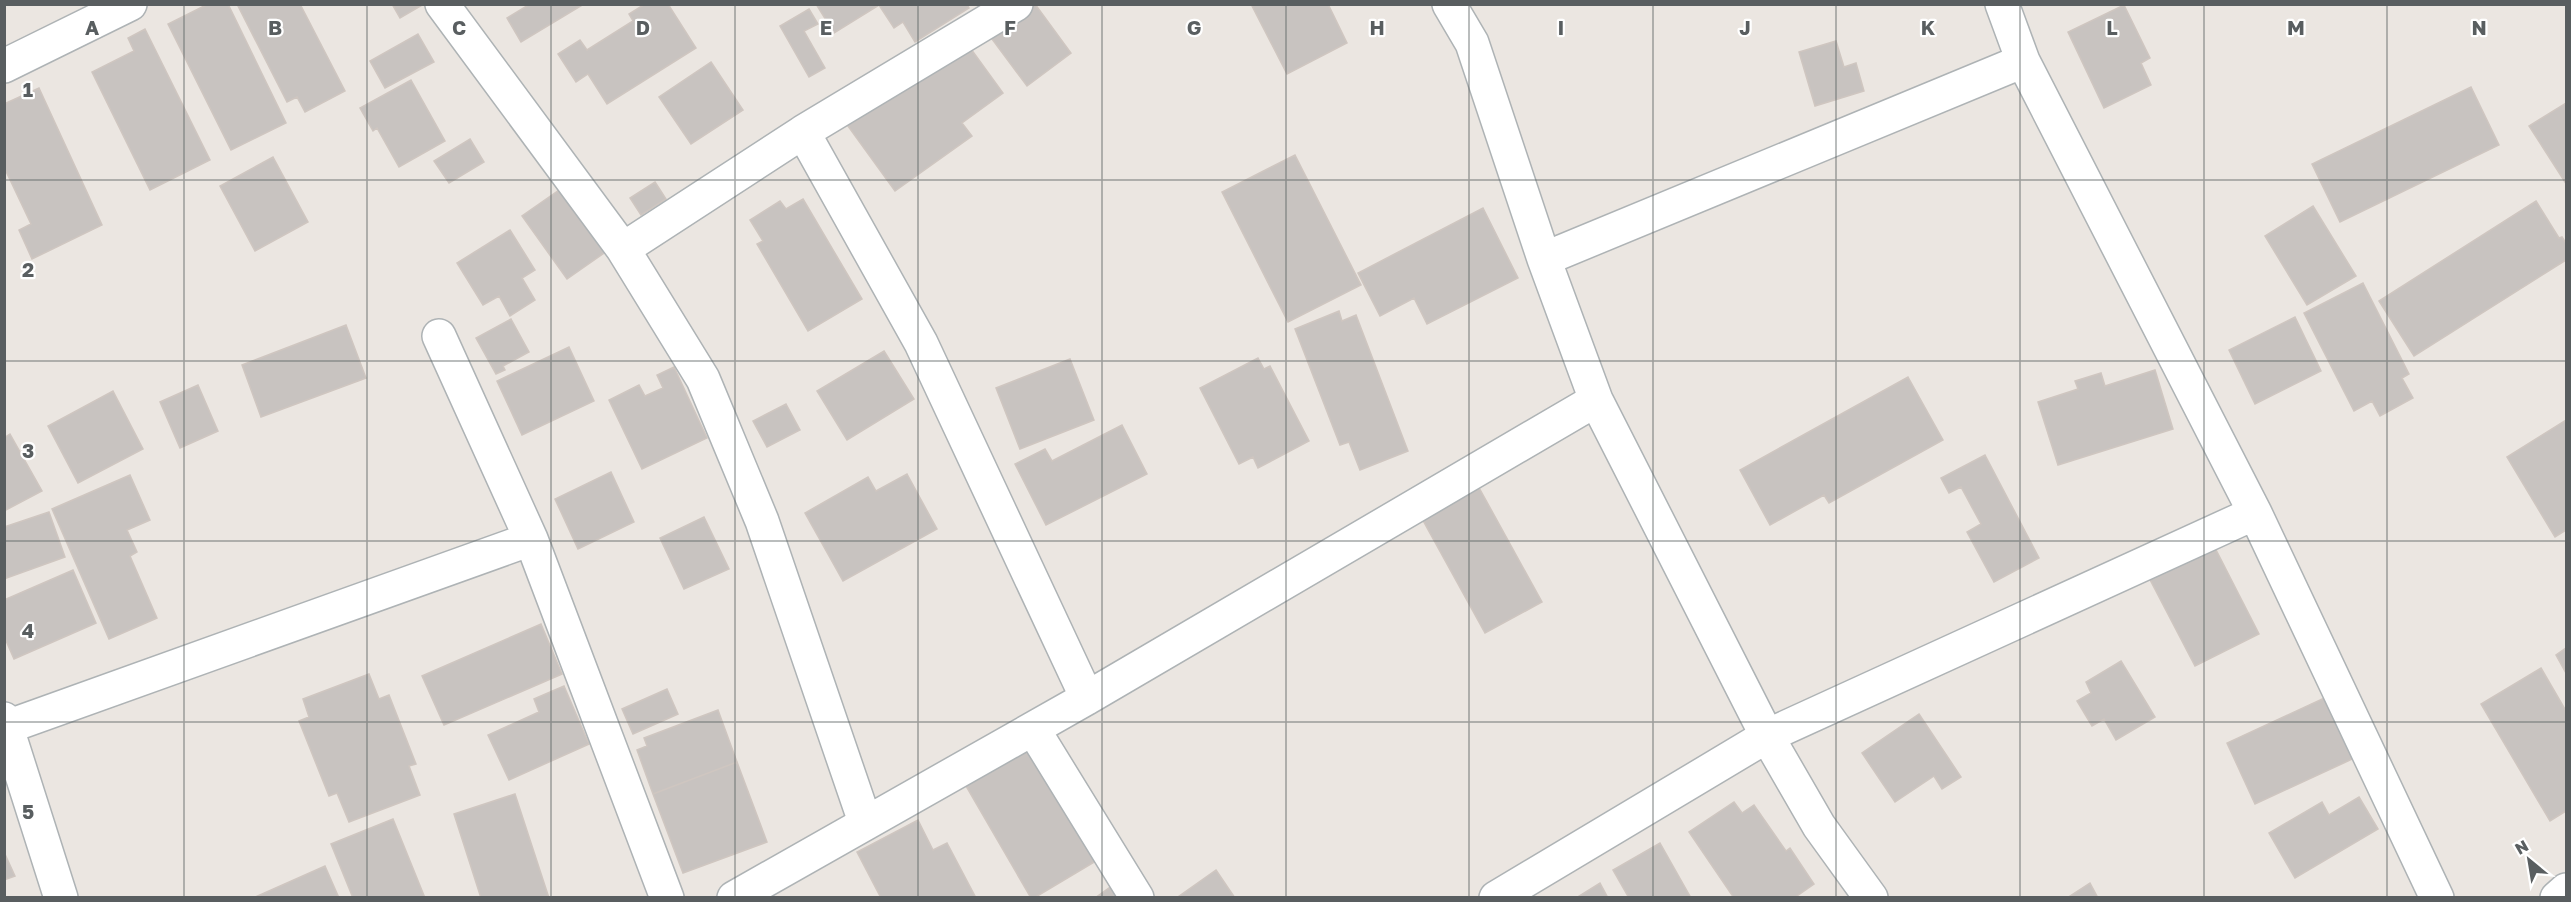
<svg xmlns="http://www.w3.org/2000/svg" width="2571" height="902" viewBox="0 0 2571 902" font-family="'Golos Text',sans-serif">
  <style>
    .building { fill: #c8c3c0; stroke: #cfc6c0; stroke-width: 1.5 }
    .lines { fill: none; stroke-linecap: round; stroke-linejoin: round }
    .minor-casing { stroke: #aeb3b5; stroke-width: 36 }
    .minor { stroke: #fff; stroke-width: 33 }
    .grid { fill: none; stroke: #595e60; stroke-width: 1.5; stroke-opacity: 0.55 }
    .grid-label { font-size: 20px; text-anchor: middle; font-weight: bold; fill: #595e60; stroke: #fff; stroke-width: 4.5; stroke-linejoin: round; paint-order: stroke }
  </style>
  <rect width="100%" height="100%" fill="#ebe6e1"/>
  <path class="building" d="M208,4H228L286,123L231,150L168,24Z
    M237,4H300L345,91L305,112L297,97L287,102Z
    M392,4H424L400,18Z
    M530,4H584L521,42L507,18Z
    M645,4H668L696,48L607,104L588,74L576,82L558,54L580,40L587,50L633,21L629,14Z
    M816,4H967L969,8L915,42L903,22L894,28L879,5L834,33Z
    M1022,4H1035L1071,53L1027,86L986,31Z
    M1251,4H1328L1347,43L1287,74Z
    M2124,5L2150,58L2141,63L2151,85L2104,108L2068,32Z
    M809,9L818,24L804,31L825,68L809,77L780,26Z
    M145,29L210,160L150,190L92,72L134,51L128,38Z
    M418,34L434,62L385,88L370,61Z
    M963,38L1003,93L962,123L972,136L895,191L845,122Z
    M1836,41L1844,67L1856,63L1864,91L1815,106L1799,52Z
    M711,62L743,110L691,144L659,97Z
    M411,80L445,141L399,167L377,128L373,131L360,108Z
    M2471,87L2499,145L2340,222L2312,164Z
    M39,88L102,225L32,259L19,230L31,224L4,167V104Z
    M2566,103V181L2565,182L2529,126Z
    M470,139L484,162L449,183L434,161Z
    M1295,155L1361,285L1288,322L1222,192Z
    M273,157L308,222L255,251L220,186Z
    M655,182L666,199L641,215L630,198Z
    M562,188L607,251L567,279L522,216Z
    M803,199L862,299L808,331L757,244L763,241L750,220L780,201L786,209Z
    M2536,201L2559,238L2562,237L2566,243V260L2414,356L2379,301Z
    M2313,206L2356,276L2307,305L2265,236Z
    M1483,208L1518,278L1427,324L1414,298L1380,316L1358,273Z
    M510,230L535,270L522,278L535,300L510,316L499,296L483,305L457,263Z
    M2363,283L2409,374L2402,378L2413,398L2380,416L2372,401L2354,411L2304,313Z
    M1339,311L1342,321L1356,315L1408,451L1360,470L1349,442L1340,445L1295,329Z
    M2295,317L2321,371L2255,404L2229,350Z
    M511,319L529,352L503,366L505,370L496,374L476,338Z
    M346,325L366,378L261,417L242,365Z
    M569,347L594,401L522,435L497,381Z
    M884,351L914,399L847,440L817,391Z
    M1258,358L1264,369L1270,366L1309,441L1258,468L1253,457L1239,464L1200,388Z
    M1070,359L1094,420L1020,449L996,388Z
    M674,367L707,438L642,469L609,400L639,385L645,396L663,388L657,375Z
    M2155,370L2173,429L2058,465L2038,402L2078,389L2075,381L2101,373L2105,386Z
    M1908,377L1943,440L1829,503L1824,495L1770,525L1740,470Z
    M198,385L218,431L180,448L160,402Z
    M113,391L143,449L78,483L48,426Z
    M786,404L800,430L767,447L753,421Z
    M2566,420V530L2555,537L2507,457Z
    M1122,425L1147,474L1046,525L1015,464L1045,449L1052,461Z
    M10,434L42,491L4,511V438Z
    M1985,455L2039,558L1994,582L1967,532L1981,524L1961,487L1949,493L1941,478Z
    M611,472L634,522L578,549L555,499Z
    M907,474L937,529L843,581L805,513L868,477L876,491Z
    M130,475L150,520L127,530L137,552L130,556L157,618L109,639L52,509Z
    M1477,484L1542,602L1485,633L1420,515Z
    M49,512L65,557L4,579V527Z
    M704,517L729,569L684,589L660,538Z
    M2210,538L2259,634L2195,666L2145,570Z
    M73,570L96,623L14,659L4,636V600Z
    M541,624L562,674L444,725L422,676Z
    M2566,648V673L2556,655Z
    M2121,661L2155,717L2116,740L2104,719L2092,726L2077,701L2091,693L2086,682Z
    M2541,668L2566,711V811L2550,821L2481,704Z
    M369,674L379,699L389,695L416,764L409,766L420,795L349,822L337,793L329,796L299,721L309,717L303,699Z
    M564,686L589,744L509,780L488,735L539,712L534,699Z
    M667,689L678,714L633,734L622,709Z
    M2333,694L2361,755L2255,804L2227,743Z
    M718,710L737,762L653,794L637,750L647,746L644,738Z
    M1919,714L1961,777L1942,789L1934,776L1895,802L1862,753Z
    M1029,749L1096,861L1034,898H1031L966,786Z
    M737,762L767,842L683,873L653,794Z
    M515,794L549,898H481L454,814Z
    M2359,797L2378,829L2295,878L2269,833L2322,802L2329,815Z
    M1734,802L1742,813L1754,805L1786,851L1790,848L1814,884L1794,898H1734L1689,832Z
    M393,819L425,898H353L331,844Z
    M918,820L933,850L947,843L976,898H881L857,852Z
    M1660,843L1691,898H1629L1613,870Z
    M4,852L15,876L4,880Z
    M325,866L339,898H253Z
    M1216,870L1235,898H1178V897Z
    M1600,883L1608,898H1576Z
    M2090,883L2098,898H2067Z
    M1113,885L1122,898H1095Z"/>
  <g class="lines">
    <g class="minor-casing">
      <path id="minor" d="M442,4L623,249L703,379L762,521L865,822
        M1449,4L1472,43L1544,259L1596,400L1767,736L1819,826L1871,898
        M2002,4L2023,61L2255,513L2437,898
        M4,66L130,4
        M803,132L921,343L1087,698
        M623,249L803,132L1016,4
        M1544,259L2023,61
        M439,336L531,539L667,898
        M4,719L61,898
        M4,728L531,539
        M1033,729L1137,898
        M734,898L1087,698L1596,400
        M1496,898L1767,736L2255,513
        M2557,898L2566,890"/>
    </g>
    <use href="#minor" class="minor"/>
  </g>
  <path class="grid" d="M184,4V898M367,4V898M551,4V898M735,4V898M918,4V898M1102,4V898M1286,4V898M1469,4V898M1653,4V898M1836,4V898M2020,4V898M2204,4V898M2387,4V898M4,180H2566M4,361H2566M4,541H2566M4,722H2566"/>
  <g class="grid-label">
    <text x="92" y="35">A</text>
    <text x="275" y="35">B</text>
    <text x="459" y="35">C</text>
    <text x="643" y="35">D</text>
    <text x="826" y="35">E</text>
    <text x="1010" y="35">F</text>
    <text x="1194" y="35">G</text>
    <text x="1377" y="35">H</text>
    <text x="1561" y="35">I</text>
    <text x="1745" y="35">J</text>
    <text x="1928" y="35">K</text>
    <text x="2112" y="35">L</text>
    <text x="2296" y="35">M</text>
    <text x="2479" y="35">N</text>
    <text x="28" y="97">1</text>
    <text x="28" y="277">2</text>
    <text x="28" y="458">3</text>
    <text x="28" y="638">4</text>
    <text x="28" y="819">5</text>
  </g>
  <rect width="2571" height="902" fill="none" stroke="#595e60" stroke-width="12"/>
  <g transform="translate(2529 860) rotate(330)" stroke="#ffffff" stroke-width="4.5" paint-order="stroke">
  <path d="M0-4.5L10 22L0 15L-10 22Z" fill="#595e60"/>
  <text y="-9" font-size="16" font-weight="bold" text-anchor="middle" fill="#595e60">N</text>
  </g>
</svg>
